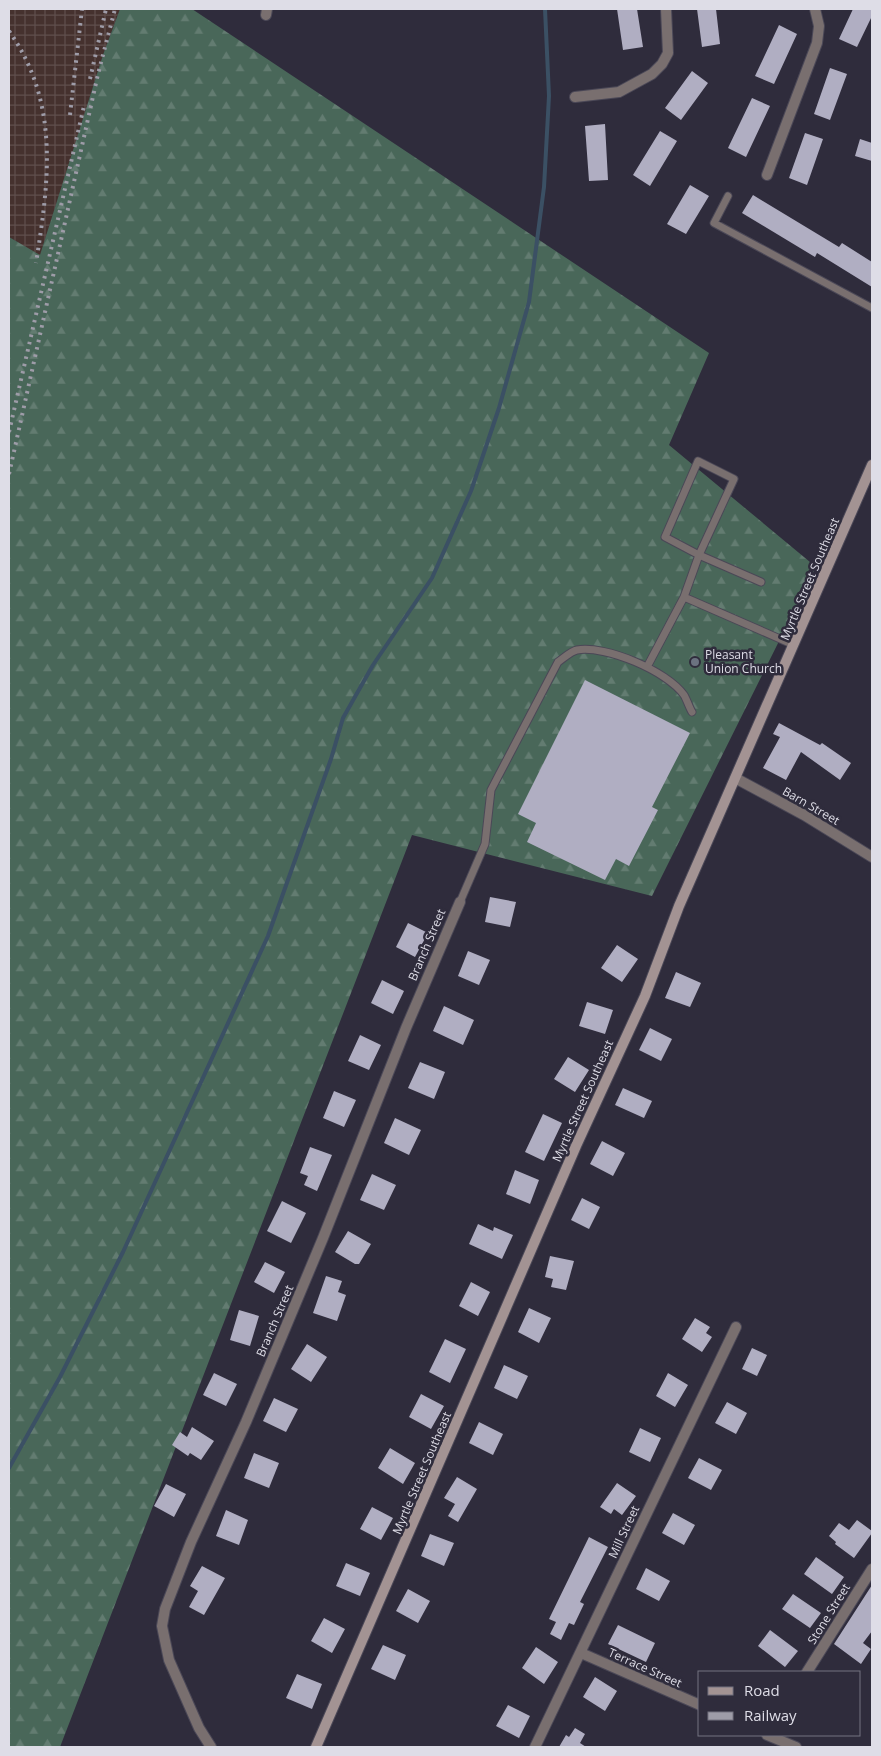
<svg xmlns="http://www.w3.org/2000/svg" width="881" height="1756" viewBox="0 0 881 1756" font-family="'Open Sans',sans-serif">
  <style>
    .industrial { fill: url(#industrial-grid) }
    .forest { fill: url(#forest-firs) }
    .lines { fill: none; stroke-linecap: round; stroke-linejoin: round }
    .stream { stroke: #3b5064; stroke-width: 4 }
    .building { fill: #b0aec2 }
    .lane-casing { stroke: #4b4857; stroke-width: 9 }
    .street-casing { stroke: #4b4857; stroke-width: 12 }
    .secondary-casing { stroke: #4b4857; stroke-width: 12 }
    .lane { stroke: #796f6f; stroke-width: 7 }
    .street { stroke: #796f6f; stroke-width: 10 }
    .secondary { stroke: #a39393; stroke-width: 10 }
    .rail { stroke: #9e9ca8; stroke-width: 4; stroke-dasharray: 2.5 5; stroke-linecap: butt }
    .worship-dot { fill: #6b7280; stroke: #2f2c3c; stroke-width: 2 }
    .labels { text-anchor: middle; stroke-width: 5; stroke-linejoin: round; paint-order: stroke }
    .street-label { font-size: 12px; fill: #dedde7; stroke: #2f2c3c }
    .poi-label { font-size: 12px; fill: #dedde7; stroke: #2f2c3c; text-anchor: start }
  </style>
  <defs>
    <pattern id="industrial-grid" width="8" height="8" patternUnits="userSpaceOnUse" patternTransform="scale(1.25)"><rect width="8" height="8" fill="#45312e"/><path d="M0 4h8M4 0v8" fill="none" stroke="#5f4e4c"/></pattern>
    <pattern id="forest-firs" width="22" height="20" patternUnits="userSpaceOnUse" patternTransform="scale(1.25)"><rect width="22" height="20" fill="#496759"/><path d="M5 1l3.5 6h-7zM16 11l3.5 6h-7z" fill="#637c71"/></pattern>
  </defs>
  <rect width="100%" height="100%" fill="#2f2c3c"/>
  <path class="industrial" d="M9,9H120L103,55L40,256L9,237Z"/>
  <path class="forest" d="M120,9H192L709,353L669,445L816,567L652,896L412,835L60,1747H9V237L40,255L103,55Z"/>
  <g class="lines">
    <path class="stream" d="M9,1468L60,1377L123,1252L268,936L331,759L343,718L373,665L432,578L471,491L499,408L529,302L544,187L549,96L545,9"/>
  </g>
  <path class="building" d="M617,9H637L643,47L623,50Z
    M697,9H716L720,44L702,47Z
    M853,9H872V16L857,47L839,39Z
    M779,25L797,34L774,84L755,76Z
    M830,68L847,74L830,120L814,114Z
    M692,71L708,83L681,120L665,108Z
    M752,98L770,106L746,157L728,148Z
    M605,124L608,180L589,181L585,126Z
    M660,131L677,141L650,186L633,175Z
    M805,133L823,139L807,185L789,178Z
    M860,139L872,143V161L855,156Z
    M690,185L709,196L686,234L667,224Z
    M753,195L839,247L842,243L872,262V287L817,253L815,257L742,213Z
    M585,680L690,733L652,807L658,810L629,866L616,859L605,880L527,842L536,823L518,814Z
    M779,723L820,745L822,743L851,763L840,780L801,752L786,780L763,768L780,737L773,734Z
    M490,897L516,902L510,927L485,922Z
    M408,923L428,933L415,957L396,947Z
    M617,945L638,959L622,982L601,968Z
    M468,951L490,960L479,985L458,976Z
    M676,972L701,983L690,1007L665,998Z
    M382,980L404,991L393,1014L371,1003Z
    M587,1002L613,1010L605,1034L579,1026Z
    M444,1006L474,1020L463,1045L433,1031Z
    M650,1028L672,1039L661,1061L639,1050Z
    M360,1035L381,1045L369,1070L348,1061Z
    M568,1057L589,1070L575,1092L554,1079Z
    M420,1062L445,1072L434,1099L408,1088Z
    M623,1088L652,1101L644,1118L615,1105Z
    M334,1091L356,1100L344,1127L323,1118Z
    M543,1114L562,1123L544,1161L525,1152Z
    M395,1118L421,1130L409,1155L384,1143Z
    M602,1141L625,1153L613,1176L590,1164Z
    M310,1147L332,1155L317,1191L304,1185L308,1176L300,1173Z
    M515,1170L539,1180L530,1204L506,1194Z
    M372,1174L396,1185L384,1210L360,1200Z
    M582,1198L600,1207L589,1229L571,1220Z
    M282,1201L306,1213L291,1243L267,1231Z
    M478,1224L493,1231L494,1227L513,1235L502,1259L469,1244Z
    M348,1231L371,1244L359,1264H355L335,1252Z
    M550,1256L574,1261L566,1290L551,1287L553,1279L545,1277Z
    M265,1262L285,1272L274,1293L254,1282Z
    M326,1276L342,1281L338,1292L346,1295L337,1321L313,1313Z
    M471,1282L490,1292L478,1316L459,1306Z
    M529,1308L551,1318L539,1343L518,1332Z
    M239,1310L259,1316L250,1346L230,1340Z
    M695,1318L710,1327L706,1333L712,1337L702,1352L682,1339Z
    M445,1339L466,1349L450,1383L429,1372Z
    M307,1344L327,1357L311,1382L291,1369Z
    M752,1348L767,1355L757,1376L742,1369Z
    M504,1365L528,1376L517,1399L494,1388Z
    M214,1373L237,1384L226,1406L203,1395Z
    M668,1373L688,1385L675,1407L656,1396Z
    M421,1394L444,1406L431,1429L409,1417Z
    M274,1398L298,1409L286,1432L263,1421Z
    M727,1402L747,1413L736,1434L715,1423Z
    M479,1422L503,1434L493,1455L469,1443Z
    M192,1427L214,1441L201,1460L190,1453L188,1456L172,1445L180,1432L187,1437Z
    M640,1428L661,1438L650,1462L629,1452Z
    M390,1448L415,1463L403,1484L378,1468Z
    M254,1453L279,1463L269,1488L244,1478Z
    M699,1458L722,1470L711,1490L688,1478Z
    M457,1477L477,1489L458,1522L448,1516L455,1504L444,1498Z
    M617,1483L636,1496L622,1515L614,1509L611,1514L600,1507Z
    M166,1484L186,1494L174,1517L154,1506Z
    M372,1507L393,1518L381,1540L360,1529Z
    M226,1510L248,1520L239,1545L216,1536Z
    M673,1513L695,1525L684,1545L662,1533Z
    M857,1520L872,1531V1533L854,1558L835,1544L836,1542L829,1536L839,1523L849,1530Z
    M430,1534L454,1543L444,1566L421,1556Z
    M589,1537L608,1547L580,1602L584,1604L574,1625L569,1623L561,1640L550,1634L556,1622L549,1619Z
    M816,1557L844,1577L832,1594L804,1574Z
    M346,1563L370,1573L360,1596L336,1586Z
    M202,1566L225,1578L204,1615L189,1607L198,1591L190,1586Z
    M646,1568L670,1581L659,1601L636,1589Z
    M872,1585V1631L863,1643L871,1649L861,1664L834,1644Z
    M408,1589L430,1601L418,1623L396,1611Z
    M793,1594L821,1613L810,1628L782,1609Z
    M324,1618L345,1629L332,1653L311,1641Z
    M618,1625L655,1643L646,1662L608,1644Z
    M770,1630L798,1651L785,1667L758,1646Z
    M383,1645L406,1655L395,1680L371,1669Z
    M536,1647L558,1662L544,1684L522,1668Z
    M297,1674L322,1684L312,1709L286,1698Z
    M595,1677L617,1691L605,1711L583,1697Z
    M508,1705L530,1716L519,1738L496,1726Z
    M575,1728L585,1734L580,1743L586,1747H559L566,1735L569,1737Z"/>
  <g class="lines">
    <g class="lane-casing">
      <path id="lane" d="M728,196L714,223L872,308
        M684,597L794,645
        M647,667L684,597L699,555L734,479L698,461L665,537L699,555L761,582
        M460,902L485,844L491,790L558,662C564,658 571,651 577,650C606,645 667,671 684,695C687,700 689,707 692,712"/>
    </g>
    <g class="street-casing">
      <path id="street" d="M266,15L267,9
        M575,97L619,92L652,74L662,64L668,53L666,9
        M767,175L817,43L819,26L815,9
        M737,779L804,815L872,857
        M581,1653L700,1705
        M807,1672L872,1569
        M767,1735L796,1747
        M211,1747L199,1728L169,1660L162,1626L165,1609L191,1542L246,1422L323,1238L406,1028L460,902
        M535,1747L736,1327"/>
    </g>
    <g class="secondary-casing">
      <path id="secondary" d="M316,1747L576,1146L645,996L679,906L872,465"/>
    </g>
    <use href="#lane" class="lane"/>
    <use href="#street" class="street"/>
    <use href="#secondary" class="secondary"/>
    <path class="rail" d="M9,31C60,103 49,181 36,263
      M90,79L106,9
      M70,115L82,9
      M9,432L84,106
      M9,474L98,74L115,9"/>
  </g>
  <circle class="worship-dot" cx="695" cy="662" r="5"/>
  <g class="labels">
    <g class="street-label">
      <text transform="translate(810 579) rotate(-67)" y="4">Myrtle Street Southeast</text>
      <text transform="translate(811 806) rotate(30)" y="4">Barn Street</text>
      <text transform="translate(427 945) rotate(-67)" y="4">Branch Street</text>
      <text transform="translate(583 1101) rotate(-66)" y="4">Myrtle Street Southeast</text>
      <text transform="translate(275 1321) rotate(-67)" y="4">Branch Street</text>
      <text transform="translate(422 1473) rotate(-67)" y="4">Myrtle Street Southeast</text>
      <text transform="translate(624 1532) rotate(-65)" y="4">Mill Street</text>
      <text transform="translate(829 1614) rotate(-58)" y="4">Stone Street</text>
      <text transform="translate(645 1668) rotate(24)" y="4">Terrace Street</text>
    </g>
    <g class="poi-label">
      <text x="705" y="659">Pleasant<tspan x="705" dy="14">Union Church</tspan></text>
    </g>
  </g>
  <rect width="881" height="1756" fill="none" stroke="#dedde7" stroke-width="20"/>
  <rect x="698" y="1671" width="162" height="65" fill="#2f2c3c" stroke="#757380"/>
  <rect x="708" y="1687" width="25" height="8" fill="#a39393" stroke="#757380"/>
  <text x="744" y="1696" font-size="15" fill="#dedde7">Road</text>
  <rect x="708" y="1712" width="25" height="8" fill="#9e9ca8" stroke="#757380"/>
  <text x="744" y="1721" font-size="15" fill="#dedde7">Railway</text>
</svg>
